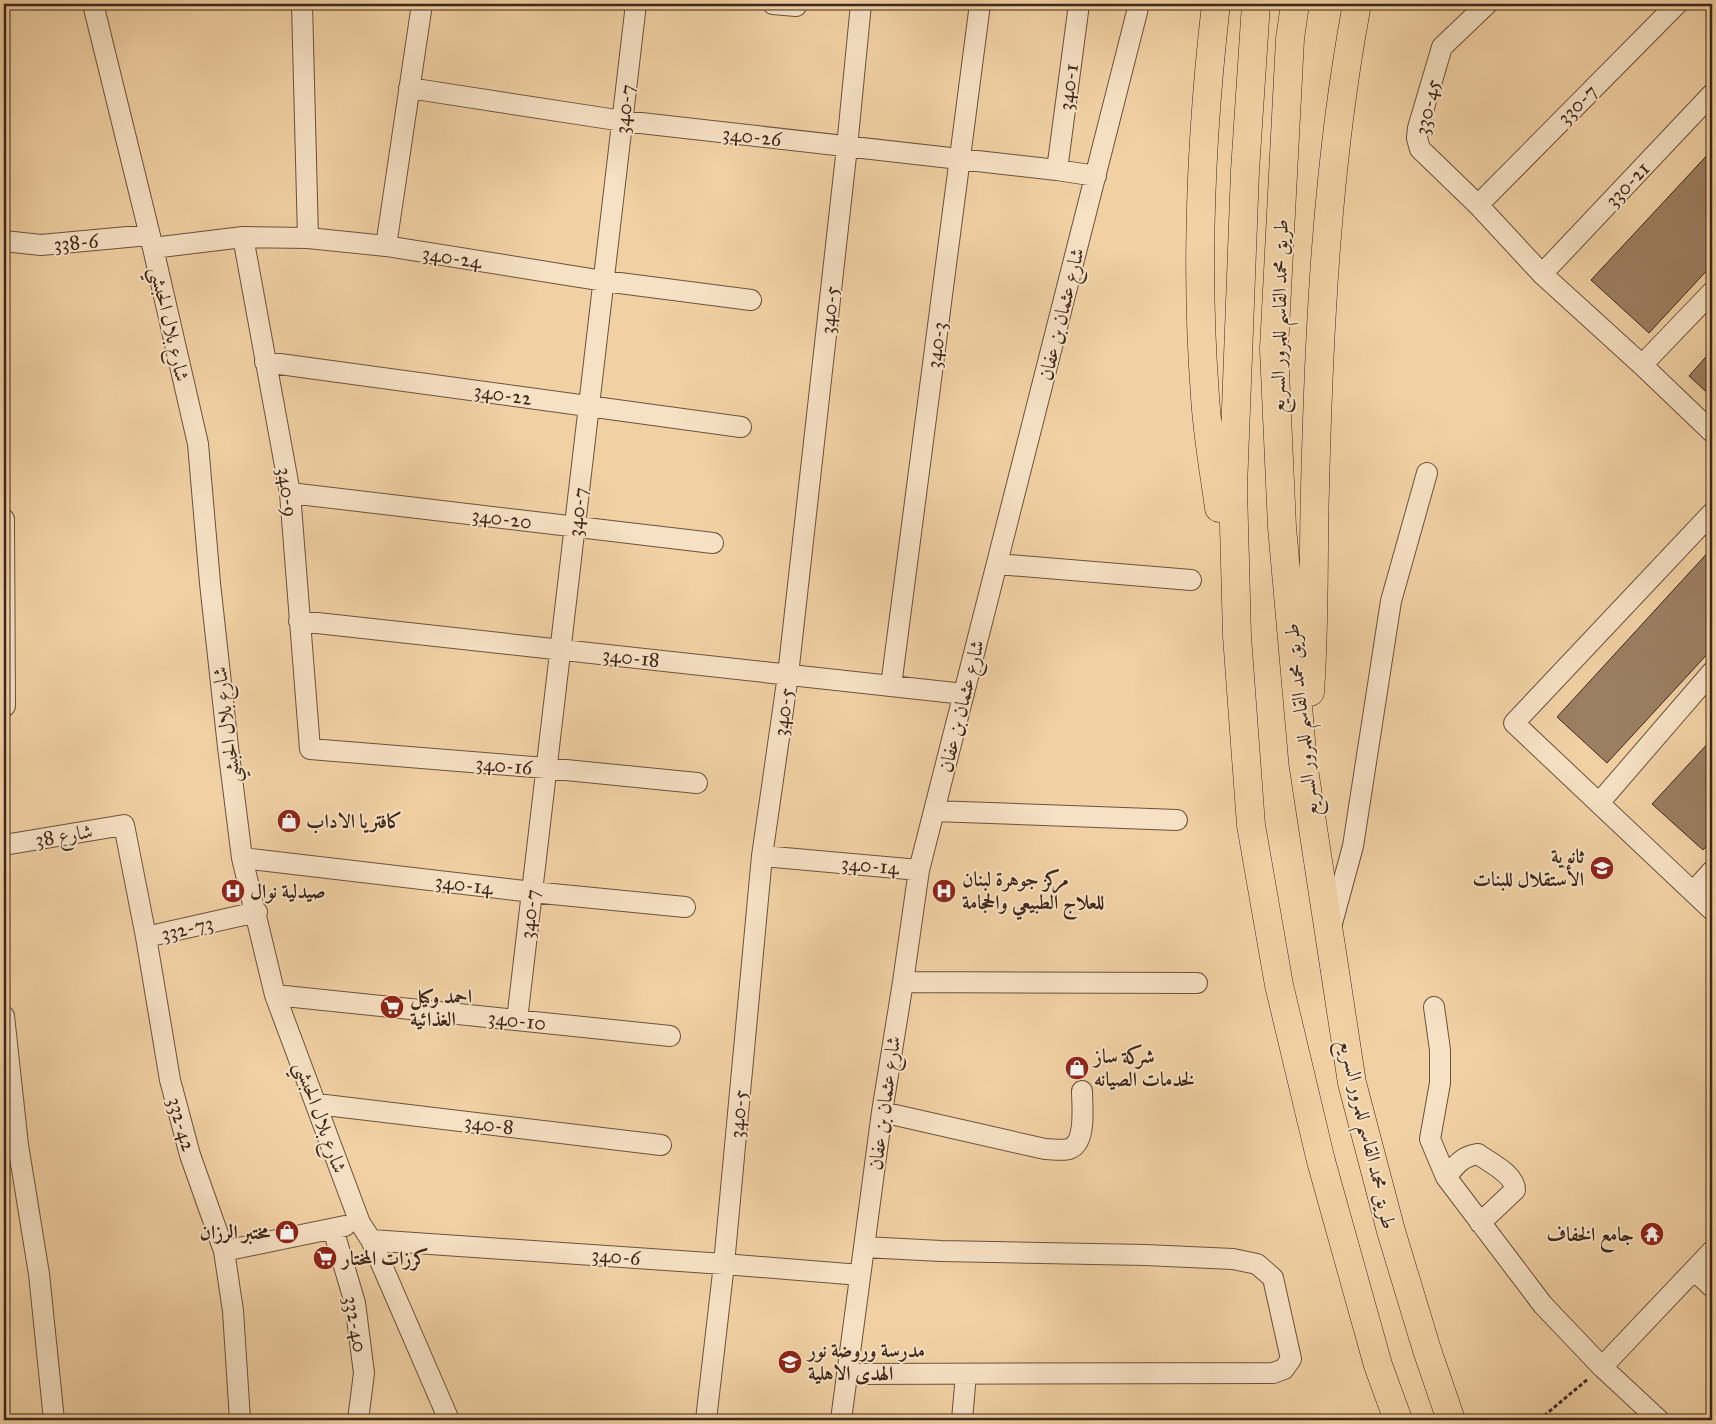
<svg xmlns="http://www.w3.org/2000/svg" width="1716" height="1424" viewBox="0 0 1716 1424" font-family="'IM FELL Great Primer',Amiri,serif">
  <style>
    .building { fill: #9c7f62; stroke: #3f271b }
    .lines { fill: none; stroke-linecap: round; stroke-linejoin: round }
    .minor-casing { stroke: #6c523d; stroke-width: 22 }
    .highway-casing { stroke: #3f271b; stroke-width: 29 }
    .path { stroke: #3f271b; stroke-width: 3; stroke-dasharray: 4 2.5; stroke-linecap: butt }
    .minor { stroke: #f6e1c4; stroke-width: 20 }
    .highway { stroke: #f1d1a4; stroke-width: 28 }
    .labels { text-anchor: middle; stroke-width: 4; stroke-linejoin: round; paint-order: stroke }
    .street-label { font-size: 20px; fill: #3f271b; stroke: #f6e1c4 }
    .poi-label { font-size: 20px; font-weight: bold; fill: #3f271b; stroke: #f6e1c4; text-anchor: start }
  </style>
  <rect width="100%" height="100%" fill="#f1d1a4"/>
  <filter id="stains"><feTurbulence type="fractalNoise" baseFrequency=".004" numOctaves="4"/><feColorMatrix values="0 0 0 0 .2 0 0 0 0 .09 0 0 0 0 .02 0 0 0 .5 -.17"/></filter>
  <radialGradient id="worn" r=".72"><stop offset=".6" stop-color="#630" stop-opacity="0"/><stop offset="1" stop-color="#630" stop-opacity=".3"/></radialGradient>
  <path class="building" d="M1712,150V265L1649,333L1591,280Z
    M1712,350V397L1689,376Z
    M1712,548V649L1607,763L1557,717Z
    M1712,739V840L1703,850L1652,804Z"/>
  <g class="lines">
    <g class="minor-casing">
      <path id="minor" d="M93,4L153,248L198,444L210,583L228,747L242,858L275,995L360,1223L371,1240L449,1420
        M302,4L308,238
        M773,4L796,6
        M1487,4L1442,47L1418,128L1417,138L1420,149L1478,205L1542,274L1642,365L1712,432
        M409,88L623,121L1057,170L1096,176
        M1057,170L1079,4
        M1478,205L1677,4
        M243,237L290,493L310,749L546,768L697,783
        M4,241L41,245L149,235
        M386,246L422,4
        M153,248L243,237L308,238L386,246L604,281L751,300
        M1542,274L1712,94
        M265,362L741,427
        M1642,365L1712,292
        M290,493L713,543
        M1712,513L1514,723L1712,910
        M4,519L5,706
        M997,564L1191,580
        M299,621L964,694
        M891,686L980,4
        M1599,803L1712,672
        M934,811L1177,820
        M4,845L124,825L146,937L170,1080L190,1155L224,1251L233,1311L240,1420
        M762,856L919,870
        M242,858L532,892L685,907
        M1693,892L1712,871
        M1331,927L1353,846L1391,601L1427,473
        M146,937L257,912
        M903,982L1197,983
        M275,995L670,1036
        M1434,1007L1440,1050V1083L1430,1139L1446,1177L1543,1305L1602,1367L1659,1420
        M4,1016L18,1145L39,1274L54,1420
        M517,1020L636,4
        M317,1104L661,1145
        M882,1112L1045,1149C1052,1149 1063,1151 1069,1149C1087,1143 1082,1106 1082,1091
        M1446,1177C1455,1166 1462,1156 1478,1154C1490,1163 1515,1174 1515,1190L1480,1223
        M333,1229L355,1303L364,1373L358,1420
        M371,1240L724,1264L860,1275
        M224,1251L345,1226
        M1694,1270L1712,1287
        M1602,1367L1712,1251
        M847,1374L1273,1373L1284,1369L1291,1359L1273,1278L1257,1264L1233,1259L1145,1255L941,1251L864,1247
        M706,1420L724,1264L762,856L788,675L847,147L861,4
        M841,1420L882,1112L903,982L919,870L1139,4
        M962,1420L966,1374"/>
    </g>
    <g class="highway-casing">
      <path id="highway" d="M1216,4C1201,134 1195,265 1205,396C1207,433 1214,471 1219,508
        M1256,4L1245,171L1233,488L1237,636L1251,825L1279,985L1321,1161L1378,1365L1398,1420
        M1295,4L1290,39L1274,349L1282,527L1303,763L1352,1083L1391,1231L1427,1350L1451,1420
        M1310,692C1315,624 1313,556 1315,488C1319,327 1327,163 1357,4"/>
    </g>
    <path class="path" d="M1539,1420L1588,1379"/>
    <use href="#minor" class="minor"/>
    <use href="#highway" class="highway"/>
  </g>
  <defs>
    <g id="shop-disc" transform="scale(1.25)"><circle r="9.5" fill="#8f2418" stroke="#f6e1c4"/><path d="M-5-2.5h2.3a2.7 3.5 0 0 1 5.4 0H5L5.5 6h-11ZM-1.5-2.5h3a1.5 2.3 0 0 0-3 0Z" fill="#fff"/></g>
    <g id="school-disc" transform="scale(1.25)"><circle r="9.5" fill="#8f2418" stroke="#f6e1c4"/><path d="M0-5L7-2L0 1L-7-2ZM-4 1L0 2.5L4 1V4Q0 6-4 4Z" fill="#fff"/></g>
    <g id="hospital-disc" transform="scale(1.25)"><circle r="9.5" fill="#8f2418" stroke="#f6e1c4"/><path d="M-5-5h3v3.5h4V-5h3V5h-3V1.5h-4V5h-3Z" fill="#fff"/></g>
    <g id="supermarket-disc" transform="scale(1.25)"><circle r="9.5" fill="#8f2418" stroke="#f6e1c4"/><path d="M-6-5.5h2.5l.6 2H6L4.5 2H-2.5L-4.4-4H-6ZM-1.5 3.2a1.3 1.3 0 1 0 .1 0ZM3 3.2a1.3 1.3 0 1 0 .1 0Z" fill="#fff"/></g>
    <g id="temple-disc" transform="scale(1.25)"><circle r="9.5" fill="#8f2418" stroke="#f6e1c4"/><path d="M0-6L5-2H3V0L6.5 2.5H4V6H1.5V3h-3V6H-4V2.5H-6.5L-3 0V-2H-5Z" fill="#fff"/></g>
  </defs>
  <g fill-rule="evenodd">
    <use href="#shop-disc" x="289" y="821"/>
    <use href="#school-disc" x="1602" y="868"/>
    <use href="#hospital-disc" x="233" y="891"/>
    <use href="#hospital-disc" x="944" y="891"/>
    <use href="#supermarket-disc" x="392" y="1007"/>
    <use href="#shop-disc" x="1077" y="1068"/>
    <use href="#shop-disc" x="287" y="1232"/>
    <use href="#temple-disc" x="1652" y="1234"/>
    <use href="#supermarket-disc" x="325" y="1258"/>
    <use href="#school-disc" x="790" y="1362"/>
  </g>
  <g class="labels">
    <g class="street-label">
      <text transform="translate(1068 87) rotate(-82)" y="7">340-1</text>
      <text transform="translate(1577 104) rotate(-45)" y="7">330-7</text>
      <text transform="translate(1427 107) rotate(-77)" y="7">330-45</text>
      <text transform="translate(624 109) rotate(-83)" y="7">340-7</text>
      <text transform="translate(752 136) rotate(6)" y="7">340-26</text>
      <text transform="translate(1627 184) rotate(-46)" y="7">330-21</text>
      <text transform="translate(76 242) rotate(-5)" y="7">338-6</text>
      <text transform="translate(452 257) rotate(9)" y="7">340-24</text>
      <text transform="translate(829 310) rotate(-84)" y="7">340-5</text>
      <text transform="translate(1061 314) rotate(-76)" y="7">شارع عثمان بن عفان</text>
      <text transform="translate(1279 316) rotate(-89)" y="7">طريق محمد القاسم للمرور السريع</text>
      <text transform="translate(170 324) rotate(77)" y="7">شارع بلال الحبشي</text>
      <text transform="translate(936 345) rotate(-82)" y="7">340-3</text>
      <text transform="translate(503 394) rotate(8)" y="7">340-22</text>
      <text transform="translate(288 492) rotate(82)" y="7">340-9</text>
      <text transform="translate(577 512) rotate(-83)" y="7">340-7</text>
      <text transform="translate(502 518) rotate(7)" y="7">340-20</text>
      <text transform="translate(631 657) rotate(6)" y="7">340-18</text>
      <text transform="translate(961 706) rotate(-76)" y="7">شارع عثمان بن عفان</text>
      <text transform="translate(783 712) rotate(-82)" y="7">340-5</text>
      <text transform="translate(1301 720) rotate(-96)" y="7">طريق محمد القاسم للمرور السريع</text>
      <text transform="translate(226 725) rotate(-97)" y="7">شارع بلال الحبشي</text>
      <text transform="translate(504 765) rotate(5)" y="7">340-16</text>
      <text transform="translate(64 835) rotate(-9)" y="7">شارع 38</text>
      <text transform="translate(870 865) rotate(5)" y="7">340-14</text>
      <text transform="translate(464 884) rotate(7)" y="7">340-14</text>
      <text transform="translate(529 914) rotate(-83)" y="7">340-7</text>
      <text transform="translate(187 928) rotate(-13)" y="7">332-73</text>
      <text transform="translate(517 1020) rotate(6)" y="7">340-10</text>
      <text transform="translate(884 1103) rotate(-82)" y="7">شارع عثمان بن عفان</text>
      <text transform="translate(738 1114) rotate(-85)" y="7">340-5</text>
      <text transform="translate(321 1117) rotate(70)" y="7">شارع بلال الحبشي</text>
      <text transform="translate(182 1124) rotate(74)" y="7">332-42</text>
      <text transform="translate(489 1124) rotate(7)" y="7">340-8</text>
      <text transform="translate(1368 1134) rotate(77)" y="7">طريق محمد القاسم للمرور السريع</text>
      <text transform="translate(616 1256) rotate(4)" y="7">340-6</text>
      <text transform="translate(356 1324) rotate(80)" y="7">332-40</text>
    </g>
    <g class="poi-label">
      <text x="306" y="828">كافتريا الاداب</text>
      <text x="1584" y="863" text-anchor="end">ثانوية<tspan x="1584" dy="23">الأستقلال للبنات</tspan></text>
      <text x="962" y="886">مركز جوهرة لبنان<tspan x="962" dy="23">للعلاج الطبيعي والحجامة</tspan></text>
      <text x="250" y="898">صيدلية نوال</text>
      <text x="410" y="1003">احمد وكيل<tspan x="410" dy="23">الغذائية</tspan></text>
      <text x="1094" y="1063">شركة ساز<tspan x="1094" dy="23">لخدمات الصيانه</tspan></text>
      <text x="270" y="1239" text-anchor="end">مختبر الرزان</text>
      <text x="1634" y="1241" text-anchor="end">جامع الخفاف</text>
      <text x="342" y="1265">كرزات المختار</text>
      <text x="808" y="1357">مدرسة وروضة نور<tspan x="808" dy="23">الهدى الاهلية</tspan></text>
    </g>
  </g>
  <rect width="1716" height="1424" fill="none" stroke="#f1d1a4" stroke-width="20"/>
  <rect x="5" y="5" width="1706" height="1414" fill="none" stroke="#3f271b" stroke-width="2.5"/>
  <rect x="10" y="10" width="1696" height="1404" fill="none" stroke="#3f271b"/>
  <rect width="100%" height="100%" filter="url(#stains)"/>
  <rect width="100%" height="100%" fill="url(#worn)"/>
</svg>
